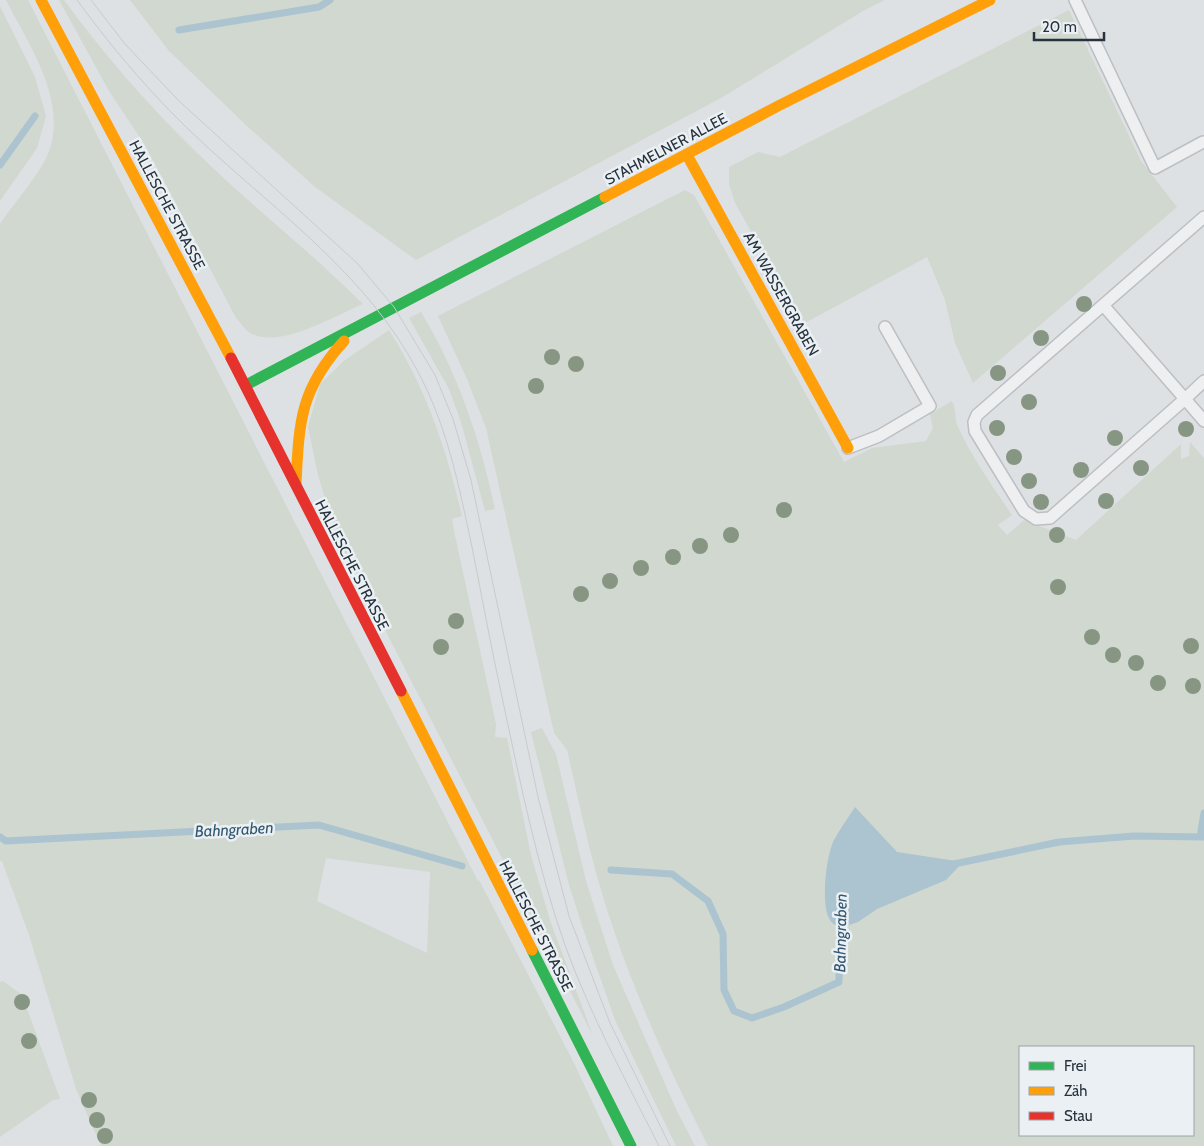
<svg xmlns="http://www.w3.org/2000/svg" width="1204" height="1146" viewBox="0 0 1204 1146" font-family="Cabin,sans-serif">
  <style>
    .green { fill: #d0d8cf; fill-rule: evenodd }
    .water { fill: #acc3d0 }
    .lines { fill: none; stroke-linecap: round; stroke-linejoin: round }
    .stream { stroke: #acc3d0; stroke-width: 7 }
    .lane-casing { stroke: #bdbfc2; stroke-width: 14 }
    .lane { stroke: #eeeff1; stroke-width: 11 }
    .fast { stroke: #30b455; stroke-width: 11 }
    .slow { stroke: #ff9f0a; stroke-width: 11 }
    .jam { stroke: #e5322d; stroke-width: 11 }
    .tram { stroke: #c8cacc; stroke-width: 1 }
    .tree { fill: #879683 }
    .labels { text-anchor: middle; stroke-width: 5; stroke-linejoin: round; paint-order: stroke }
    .street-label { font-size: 15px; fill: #26323c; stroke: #ebf0f4 }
    .water-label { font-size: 16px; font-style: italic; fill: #315770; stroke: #ebf0f4 }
  </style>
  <rect width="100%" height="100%" fill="#dee1e4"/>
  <path class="green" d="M6,0H28L478,881L479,880L574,1063L613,1146H101L76,1089L29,935L2,861H0V224C12,206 41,172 48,154C69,102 29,45 6,0ZM326,858L430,872L427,953L317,901Z
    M59,0H64C103,53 146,103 193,149C248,203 309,250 363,304C334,316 282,348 252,334C246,332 241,323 236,318L145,145L109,91Z
    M130,0H885L863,11L721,98L416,260L315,187L248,127L169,51Z
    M0,6L35,77L46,116L37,148L0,201Z
    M1069,10L1141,161L1177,207L973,383L955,343L945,300L927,257L803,324L735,203L729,184V167L758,152L780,157Z
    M685,190L694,195L844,462L872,448L926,441L933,428L930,414L952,401C957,410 954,419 958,427C973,459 993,487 1012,515L998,525L1007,535L1024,520L1076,540L1181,444V459L1189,456L1190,442L1204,458V1146H708C664,1060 623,969 597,876C585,834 577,792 567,750L554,733L486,428L467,379L438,316ZM1020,1047H1193V1135H1020Z
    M421,312C458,373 480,439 495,509L485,511L461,422L449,389L409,318Z
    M389,330C427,390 446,448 462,516L452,519L454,531L496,724L495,737L507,738L531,855L550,920L593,1036L335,532L318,475L308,427L320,384L345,360Z
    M542,728L556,754L586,881L613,965L676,1109L695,1146H676L615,1020L582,926L568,881L531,732Z
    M3,981L22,995L60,1099L53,1100L0,1137V982Z"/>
  <path class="water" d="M855,807L897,852L963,862L946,880L877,909L858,922L840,928C835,925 831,923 829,918C821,902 826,856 834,840C840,829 848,818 855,807Z"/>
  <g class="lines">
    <path class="stream" d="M179,30L319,7L330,0
      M0,165L35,116
      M0,837L6,841L25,840L319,825L462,866
      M1200,837L1204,813
      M954,864L1059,842L1134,836L1204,837
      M611,870L672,874L708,901L723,934L724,990L734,1011L752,1018L784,1007L839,982L840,921"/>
    <g class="lane-casing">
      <path id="lane" d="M1075,0L1155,168L1203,142
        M1204,217L977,415L974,422L975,431L1024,511L1036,519L1050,518L1185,399L1204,421
        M1103,305L1185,399L1204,381
        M848,448L879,436L930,406L885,327"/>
    </g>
    <use href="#lane" class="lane"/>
    <path class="fast" d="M246,385L605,197
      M532,950L631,1146"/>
    <path class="slow" d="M41,0L231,358
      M687,155L848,448
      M605,197L780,105L990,0
      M296,484C299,422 300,389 344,341
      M401,691L532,950"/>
    <path class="jam" d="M231,358L401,691"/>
    <path class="tram" d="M77,0C115,52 157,101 204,144C281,215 367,276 417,370C447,425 459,486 472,547C482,597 491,647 502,697C520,781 537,867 566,948C591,1016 626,1081 659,1146
      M91,0L125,44L179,101L357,263L394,307L435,375L453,419L471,480L538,797L569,916L610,1023L670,1146"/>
  </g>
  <g class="tree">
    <circle cx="1084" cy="304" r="8"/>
    <circle cx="1041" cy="338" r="8"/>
    <circle cx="552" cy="357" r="8"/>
    <circle cx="576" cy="364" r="8"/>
    <circle cx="998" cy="373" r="8"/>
    <circle cx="536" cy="386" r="8"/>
    <circle cx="1029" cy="402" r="8"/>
    <circle cx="997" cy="428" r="8"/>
    <circle cx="1186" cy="429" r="8"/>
    <circle cx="1115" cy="438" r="8"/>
    <circle cx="1014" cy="457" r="8"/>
    <circle cx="1141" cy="468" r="8"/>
    <circle cx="1081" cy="470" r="8"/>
    <circle cx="1029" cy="481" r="8"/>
    <circle cx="1106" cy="501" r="8"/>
    <circle cx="1041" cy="502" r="8"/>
    <circle cx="784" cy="510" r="8"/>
    <circle cx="731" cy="535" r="8"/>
    <circle cx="1057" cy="535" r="8"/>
    <circle cx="700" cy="546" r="8"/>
    <circle cx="673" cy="557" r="8"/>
    <circle cx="641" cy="568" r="8"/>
    <circle cx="610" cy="581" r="8"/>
    <circle cx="1058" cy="587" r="8"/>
    <circle cx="581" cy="594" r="8"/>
    <circle cx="456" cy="621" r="8"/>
    <circle cx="1092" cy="637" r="8"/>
    <circle cx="1191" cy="646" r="8"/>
    <circle cx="441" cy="647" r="8"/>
    <circle cx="1113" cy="655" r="8"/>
    <circle cx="1136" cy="663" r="8"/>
    <circle cx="1158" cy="683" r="8"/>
    <circle cx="1193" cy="686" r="8"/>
    <circle cx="22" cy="1002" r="8"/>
    <circle cx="29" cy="1041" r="8"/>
    <circle cx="89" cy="1100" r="8"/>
    <circle cx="97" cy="1120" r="8"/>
    <circle cx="105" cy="1136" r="8"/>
  </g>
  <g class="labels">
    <g class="street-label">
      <text transform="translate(666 149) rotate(-28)" y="5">STAHMELNER ALLEE</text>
      <text transform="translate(167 205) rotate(62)" y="5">HALLESCHE STRASSE</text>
      <text transform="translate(781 294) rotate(61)" y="5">AM WASSERGRABEN</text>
      <text transform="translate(352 565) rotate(63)" y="5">HALLESCHE STRASSE</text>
      <text transform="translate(536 926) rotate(63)" y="5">HALLESCHE STRASSE</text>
    </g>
    <g class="water-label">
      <text transform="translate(234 829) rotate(-3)" y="6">Bahngraben</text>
      <text transform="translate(840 933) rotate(-89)" y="6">Bahngraben</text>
    </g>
  </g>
  <rect x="1019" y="1046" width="175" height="90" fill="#ebf0f4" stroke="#9ca4aa"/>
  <rect x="1029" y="1062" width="25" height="8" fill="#30b455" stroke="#9ca4aa"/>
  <text x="1064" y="1071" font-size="15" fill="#26323c">Frei</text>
  <rect x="1029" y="1087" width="25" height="8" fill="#ff9f0a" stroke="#9ca4aa"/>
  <text x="1064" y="1096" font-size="15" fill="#26323c">Zäh</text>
  <rect x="1029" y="1112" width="25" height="8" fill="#e5322d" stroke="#9ca4aa"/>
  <text x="1064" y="1121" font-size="15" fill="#26323c">Stau</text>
  <path d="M1034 32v8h70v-8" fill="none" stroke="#26323c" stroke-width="2.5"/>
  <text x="1042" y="32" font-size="15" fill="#26323c" stroke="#ebf0f4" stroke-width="4" paint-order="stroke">20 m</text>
</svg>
